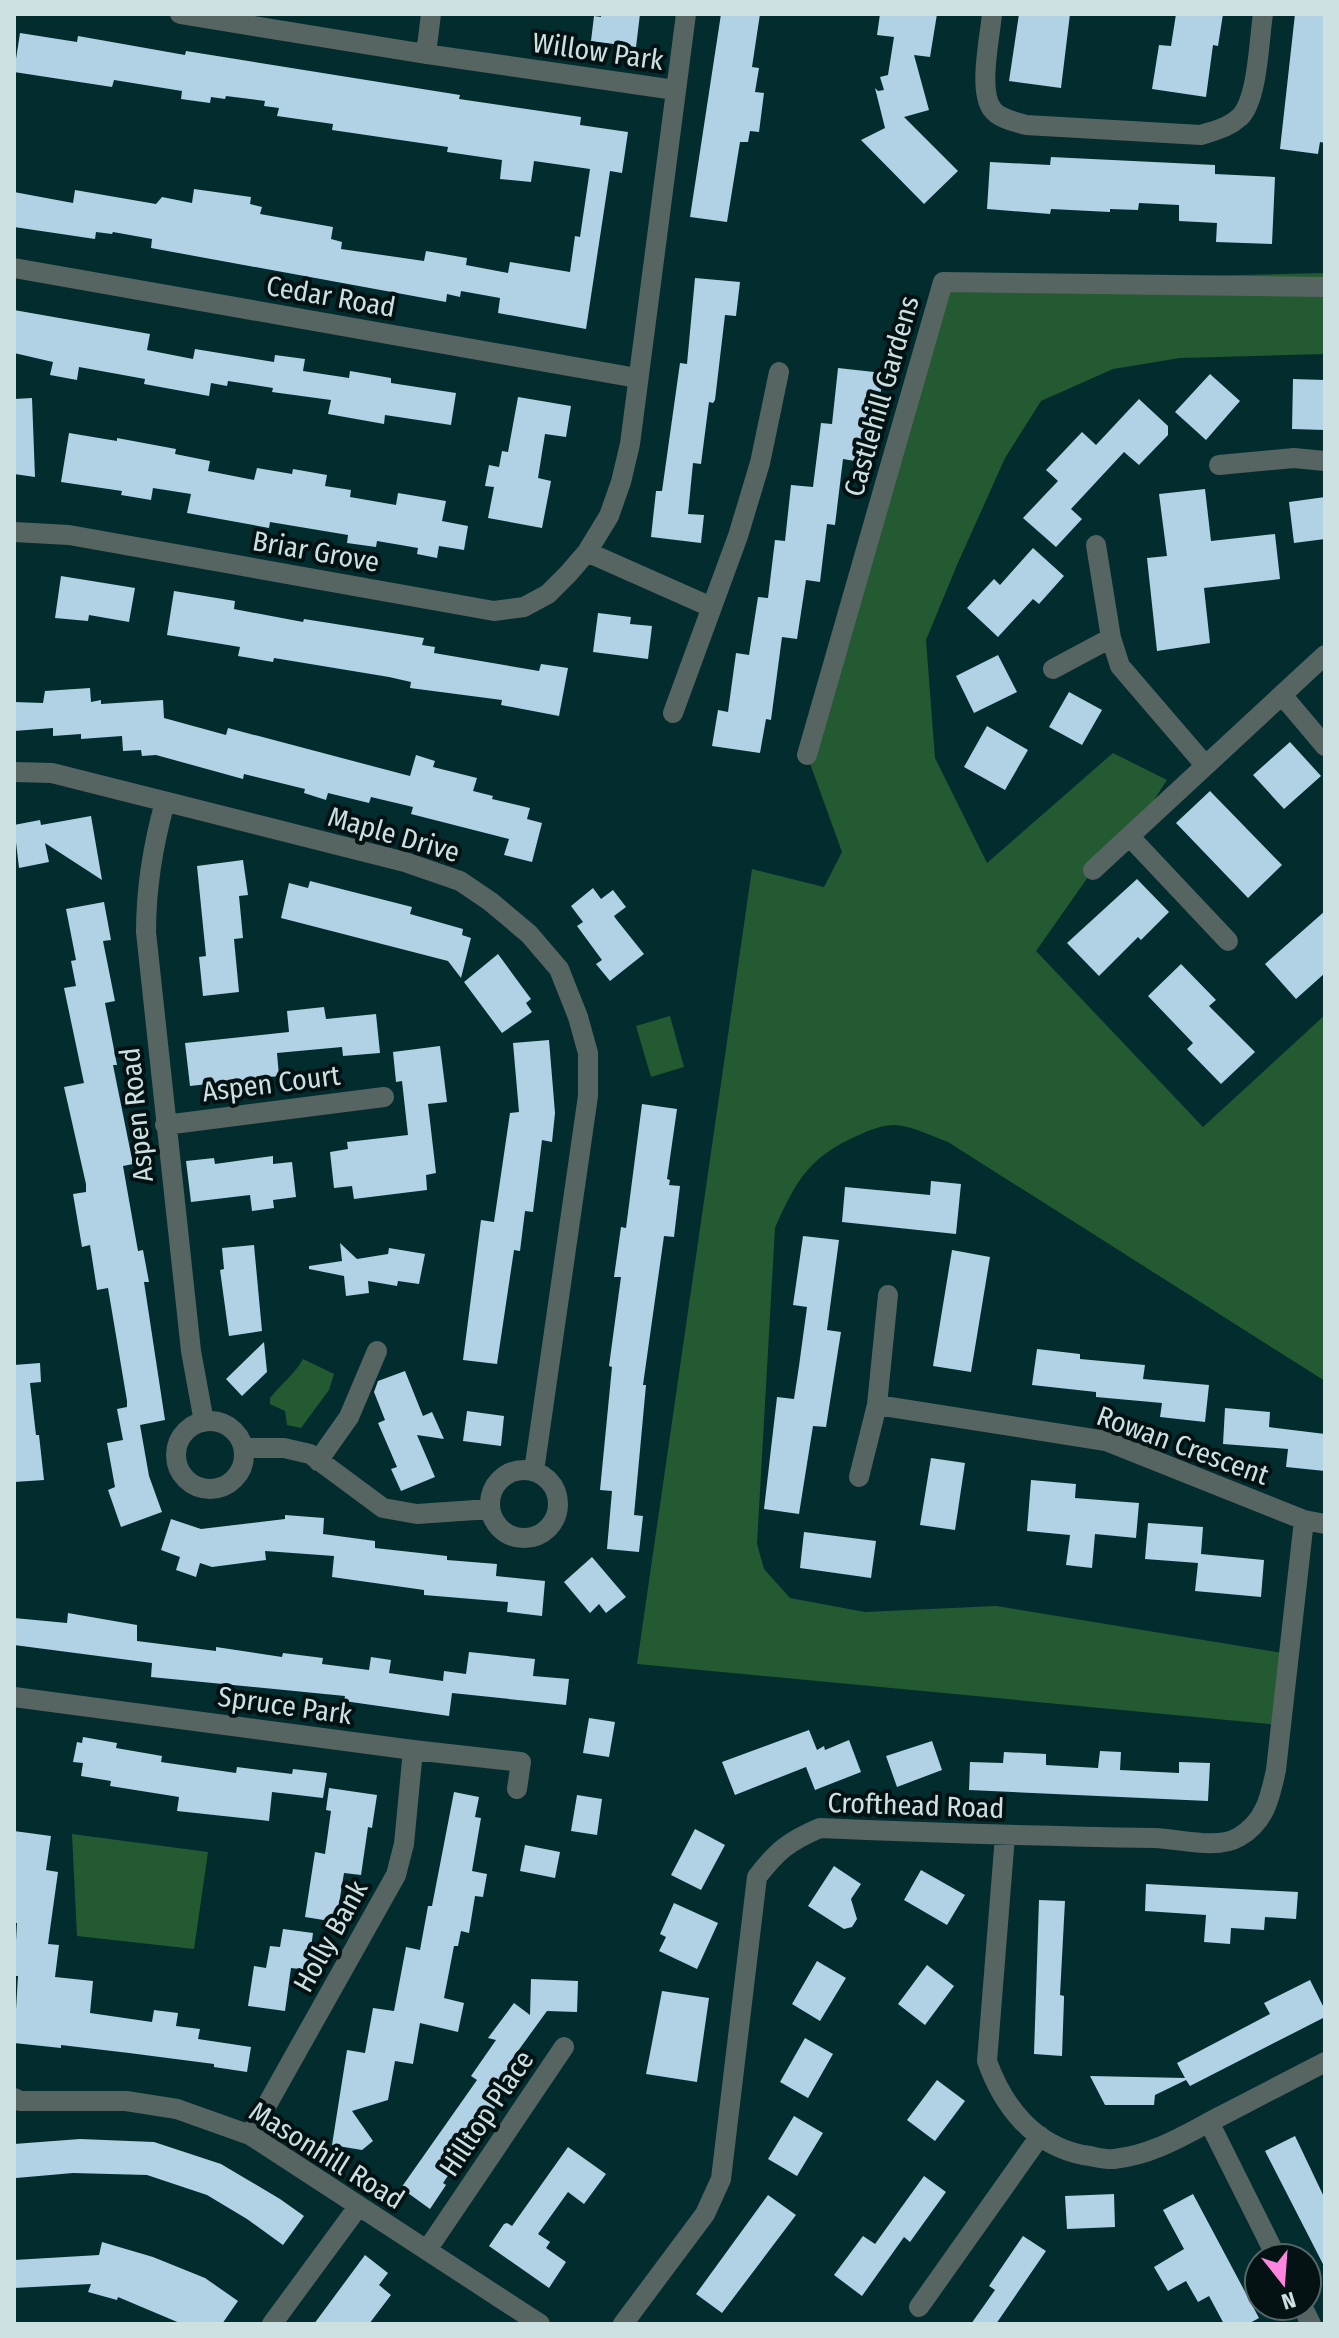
<svg xmlns="http://www.w3.org/2000/svg" width="1339" height="2338" viewBox="0 0 1339 2338" font-family="'Fira Sans Condensed',sans-serif">
  <style>
    .green { fill: #245a31 }
    .building { fill: #b0d2e4 }
    .lines { fill: none; stroke-linecap: round; stroke-linejoin: round }
    .street { stroke: #566561; stroke-width: 20 }
    .labels { text-anchor: middle; stroke-width: 8; stroke-linejoin: round; paint-order: stroke }
    .street-label { font-size: 28px; fill: #cde1e3; stroke: #041213 }
  </style>
  <rect width="100%" height="100%" fill="#032c2f"/>
  <path class="green" d="M1325,273V354L1180,358L1113,369L1041,401L1005,458L957,565L926,640L935,758L987,863L1113,753L1167,780L1130,837L1093,870L1036,951L1203,1127L1325,1015V1381L948,1142C931,1136 913,1126 895,1125C883,1125 869,1130 859,1135C810,1156 796,1180 775,1228L757,1544L764,1569L790,1598L865,1612L996,1606L1289,1654L1281,1725L637,1664L752,869L824,887L842,852L807,755L943,282Z
    M670,1016L684,1067L651,1077L636,1026Z
    M303,1359L334,1374L329,1390L301,1428L287,1425L285,1411L270,1404V1398C281,1384 294,1375 303,1359Z
    M72,1834L208,1852L194,1949L77,1936Z"/>
  <path class="building" d="M601,14H640L636,47L591,41L594,16L601,17Z
    M721,14H760L752,67L759,68L755,92L764,93L759,132L750,131L748,142H740L727,222L690,217Z
    M880,14H937L930,57L914,55L929,110L904,117L958,171L924,204L861,140L885,128L875,88L878,91L884,90L880,77L888,75L894,37L877,35Z
    M1019,14H1070L1061,88L1009,81Z
    M1176,14H1223L1218,46L1213,45L1206,97L1152,89L1159,45L1171,46Z
    M1295,14H1325V143L1320,142L1318,154L1280,149Z
    M20,33L77,42L78,36L185,55L186,51L460,95L459,99L581,117L580,125L628,132L622,173L610,171L586,329L498,313L500,298L461,291L460,297L447,294L446,302L151,248L152,239L113,232L112,234L96,232L95,239L14,227V192L73,203L75,190L156,204L162,197L192,203L194,189L251,197L250,204L262,207L260,214L333,227L331,239L342,242L341,249L424,261L426,251L467,258L466,265L508,273L510,262L570,272L575,236L580,237L590,169L534,161L531,182L500,179L502,160L447,152L448,147L332,130L333,124L277,116L279,108L264,106L265,101L226,96L225,99L211,97L210,103L181,99L182,91L114,80L112,87L14,72Z
    M1051,157L1215,165V174L1275,177L1272,244L1216,242L1217,223L1179,221V205L1139,203L1138,210L1110,209V212L1051,209L1050,214L987,209L990,162L1050,165Z
    M695,278L740,282L736,316L725,315L715,400L713,403L709,402L701,464L693,463L688,514L704,515L701,543L651,537L656,491H662L680,363L687,364Z
    M14,310L150,334L147,350L193,359L195,349L274,362L275,355L305,359L303,371L349,378L350,371L391,378V383L456,393L451,425L385,415L384,424L328,414L331,400L272,392L273,388L228,381L227,386L211,383L209,396L144,384L145,379L79,367L77,380L50,375L53,362L14,353Z
    M838,368L883,373L879,406L869,405L861,462L843,459L835,525L827,524L820,582L806,580L797,639L782,637L771,720L766,719L760,753L712,746L718,710L728,712L736,653L749,655L758,597L768,598L775,540L785,541L791,485L813,487L821,423L832,424Z
    M1210,374L1240,401L1206,440L1175,412Z
    M1293,379L1325,380V430L1292,429Z
    M518,397L571,406L566,437L545,434L538,478L551,481L542,528L488,518L494,487L485,486L489,465L499,467L502,451L508,452Z
    M32,398L35,477L14,474V399Z
    M1139,399L1168,426V435L1139,465L1124,452L1071,509L1082,519L1056,547L1023,518L1058,481L1046,470L1082,432L1096,445Z
    M69,433L117,441V438L176,449L175,454L210,461L208,471L254,480L257,468L292,474L293,469L327,475L325,486L351,490L350,497L396,505L398,493L446,501L442,521L468,526L464,550L439,546L437,558L417,554L418,548L377,541L376,547L347,543L348,535L270,522L269,528L187,513L191,494L153,488L151,500L121,495L122,491L61,482Z
    M1205,489L1211,541L1275,534L1280,579L1204,588L1210,643L1157,651L1147,558L1167,556L1159,494Z
    M1325,497V539L1294,543L1289,502Z
    M1033,548L1064,576L1039,604L1033,599L998,637L967,608L994,579L1000,585Z
    M61,576L135,588L129,622L89,615L88,621L55,618Z
    M174,591L235,601L234,609L303,622L304,619L424,638L422,645L435,647L434,653L539,671L541,664L568,668L559,716L501,705L502,700L410,688L411,682L389,677L274,658L273,662L238,656L240,647L167,635Z
    M598,613L631,617L630,624L652,626L648,659L593,652Z
    M998,655L1017,692L974,713L956,676Z
    M90,688L91,702L101,700V704L163,700L164,718L226,735L228,728L410,776L416,755L435,761L433,767L477,778L473,791L493,796L492,799L530,808L527,819L542,823L532,862L504,855L509,839L411,814L413,807L371,797L369,803L328,793L326,800L304,793L305,789L244,774L243,779L156,755L142,756L141,750L123,751L122,736L81,739V734L53,736V728L14,731V702L43,703L45,691Z
    M1069,692L1102,710L1082,745L1049,727Z
    M987,726L1028,750L1005,790L964,767Z
    M1290,742L1321,776L1284,809L1253,775Z
    M1210,791L1282,865L1248,898L1176,823Z
    M91,816L102,880L45,843L49,862L19,868L14,825L40,820L41,825Z
    M243,860L248,895L239,896L243,938L234,939L239,992L203,996L199,957L206,956L197,866Z
    M1137,879L1169,912L1141,940L1138,937L1099,976L1067,943Z
    M310,881L412,907L410,914L463,929L462,935L471,938L461,978L448,961L281,918L289,883L308,888Z
    M593,888L601,899L613,890L626,907L614,916L616,919L644,954L610,981L596,964L602,960L577,926L583,922L571,906Z
    M104,902L111,940L103,941L115,1001L105,1003L117,1065H113L133,1164L123,1166L138,1251L143,1250L149,1282H144L165,1420L140,1425L149,1476L162,1512L121,1527L108,1490L115,1487L107,1443L123,1440L117,1409L127,1407V1401L108,1288L97,1290L90,1245L82,1247L73,1194L86,1192V1184L64,1087L84,1083L64,988L76,986L71,961L76,960L66,909Z
    M1325,911V973L1296,999L1265,964Z
    M498,954L531,999L526,1003L532,1012L502,1033L464,982Z
    M1181,964L1216,1000L1209,1006L1255,1052L1221,1084L1187,1049L1193,1043L1148,996Z
    M324,1007L326,1019L376,1014L380,1053L343,1056L342,1047L277,1053L279,1076L190,1086L185,1043L289,1032L287,1011Z
    M549,1040L555,1113L552,1142L542,1140L533,1212L525,1211L520,1251L514,1250L497,1364L463,1360L481,1220L494,1222L510,1113L519,1112L513,1043Z
    M440,1046L447,1102L428,1104L436,1173L426,1175L427,1190L354,1199L352,1186L334,1188L330,1152L348,1149L347,1142L408,1135L402,1081L396,1082L393,1052Z
    M642,1104L677,1109L667,1179L670,1180L669,1185L680,1186L674,1237L664,1236L643,1385H646L634,1515L643,1516L639,1552L607,1549L612,1491L600,1490L612,1367L609,1366L621,1277H614L621,1227L626,1228Z
    M273,1156V1164L292,1162L296,1197L273,1200L274,1208L252,1211L250,1195L191,1202L186,1161L214,1158L215,1164Z
    M931,1181L961,1184L956,1234L842,1222L845,1187L930,1195Z
    M803,1236L839,1240L827,1330L841,1332L826,1427L813,1426L799,1514L764,1509L777,1397L794,1399L799,1366L807,1307L793,1305Z
    M340,1243L357,1259L388,1254L389,1248L425,1254L419,1284L398,1281L397,1286L368,1281L369,1293L346,1296L344,1276L309,1269V1266L342,1261Z
    M254,1245L262,1331L229,1336L220,1270L224,1269L222,1248Z
    M952,1250L990,1257L971,1372L933,1366Z
    M264,1342L267,1372L242,1396L226,1379Z
    M1037,1349L1080,1354V1359L1145,1365L1143,1379L1209,1385L1205,1422L1160,1417L1162,1403L1096,1397V1392L1032,1385Z
    M40,1363L41,1382L30,1383L36,1435H39L44,1480L14,1482V1365Z
    M405,1371L423,1416L432,1412L444,1439L417,1435L435,1477L401,1491L391,1469L397,1467L378,1423L385,1420L374,1392L378,1381Z
    M1225,1408L1270,1412L1269,1427L1325,1434V1471L1286,1467L1288,1449L1223,1444Z
    M467,1411L504,1416L501,1446L463,1441Z
    M931,1458L965,1463L955,1530L920,1525Z
    M1031,1480L1076,1484L1075,1498L1139,1503L1136,1538L1095,1534L1092,1568L1066,1565L1070,1535L1027,1531Z
    M285,1515L324,1518L323,1534L375,1541V1548L447,1556V1560L497,1564L496,1576L545,1581L542,1616L507,1612L508,1602L424,1595V1590L332,1577L334,1556L265,1551L266,1560L212,1567L200,1563L196,1577L176,1570L180,1557L161,1550L171,1519L201,1529L285,1519Z
    M1148,1523L1203,1527L1201,1554L1264,1560L1261,1597L1195,1591L1198,1563L1145,1559Z
    M804,1532L876,1541L871,1578L800,1568Z
    M592,1557L626,1597L606,1613L599,1604L590,1613L564,1582Z
    M68,1613L137,1625V1641L216,1651V1647L282,1657L283,1653L323,1658L322,1664L369,1670L371,1657L391,1660L389,1673L443,1681L444,1671L466,1674L469,1652L535,1659L533,1676L569,1679L566,1705L452,1693L449,1716L344,1701L345,1696L151,1677L152,1663L14,1645V1618L67,1623Z
    M589,1718L615,1722L609,1757L583,1753Z
    M809,1730L817,1750L824,1746L825,1750L849,1740L861,1772L815,1790L806,1767L735,1795L722,1762Z
    M83,1737L117,1743L116,1748L162,1756L161,1762L236,1773L237,1767L292,1774L293,1769L327,1773L323,1798L272,1792L269,1821L177,1811L179,1797L110,1786L111,1781L81,1776L83,1763L73,1762L77,1742L82,1743Z
    M932,1741L942,1770L897,1787L886,1756Z
    M1100,1751L1121,1752L1120,1770L1179,1773V1762L1210,1763L1208,1801L969,1790L970,1762L1003,1763L1004,1752L1046,1754V1765L1098,1768Z
    M329,1788L377,1795L372,1828L368,1827L361,1875L344,1873L336,1922L305,1917L315,1852L325,1854L331,1811L326,1810Z
    M454,1792L479,1797L475,1817L481,1818L472,1871L487,1874L483,1897L475,1896L469,1933L461,1931L458,1946H454L444,1998L464,2003L458,2032L420,2023L413,2064L395,2061L388,2100L352,2111L373,2141L362,2150L332,2145L347,2050L365,2053L373,2008L394,2011L406,1947L420,1950L428,1906H432Z
    M577,1795L602,1799L597,1835L571,1831Z
    M695,1829L725,1845L701,1890L671,1875Z
    M14,1831L51,1836L46,1870L58,1872L48,1944L59,1945L55,1977L93,1981L90,2013L152,2022L154,2010L178,2013L176,2026L200,2029L198,2039L251,2047L247,2072L214,2067V2064L129,2053L61,2045V2048L14,2043L18,1976H14L17,1923H14Z
    M525,1845L560,1852L555,1878L520,1871Z
    M834,1866L861,1884L851,1899L857,1919L852,1927L844,1929L808,1906Z
    M921,1870L965,1895L947,1925L904,1900Z
    M1146,1884L1298,1892L1296,1919L1265,1917L1264,1930L1231,1928L1230,1944L1204,1942L1206,1915L1145,1911Z
    M1039,1900L1065,1901L1060,1995L1064,1996V1999L1062,2056L1034,2054Z
    M674,1903L718,1923L697,1969L659,1951L666,1937L660,1934Z
    M283,1929L313,1933L308,1970L291,1968L285,2011L248,2006L254,1966L266,1968L270,1946L280,1947Z
    M817,1961L846,1978L820,2021L792,2004Z
    M927,1965L954,1986L925,2025L898,2004Z
    M531,1979L578,1981L577,2012L547,2011L507,2066L513,2070L493,2099L498,2103L443,2183L446,2185L430,2209L401,2188L477,2080L471,2076L496,2040L488,2038L514,2003L530,2015Z
    M1310,1980L1325,2010V2017L1190,2086L1186,2080L1155,2095L1154,2105H1105L1090,2076L1185,2078L1177,2063L1270,2014L1264,2003Z
    M662,1991L709,1998L697,2082L646,2074Z
    M805,2038L833,2054L808,2098L780,2082Z
    M937,2080L965,2101L935,2141L907,2120Z
    M794,2116L823,2133L797,2176L768,2159Z
    M1295,2136L1325,2199V2268L1265,2151Z
    M80,2139L154,2142L221,2164L280,2199L304,2216L283,2245L247,2219L207,2195L147,2175L73,2173L16,2178L14,2144Z
    M568,2147L606,2174L584,2204L568,2192L538,2234L550,2242L546,2248L566,2262L549,2288L489,2246L504,2224L507,2223L512,2226Z
    M924,2176L946,2192L910,2242L904,2237L862,2296L834,2275L863,2236L875,2244Z
    M1114,2194L1115,2227L1067,2229L1065,2196Z
    M1193,2194L1259,2318L1248,2324H1224L1209,2296L1198,2302L1186,2281L1168,2291L1154,2267L1184,2249L1163,2210Z
    M768,2195L796,2215L722,2313L696,2294Z
    M1023,2236L1046,2251L996,2324H971L995,2290L989,2286Z
    M102,2242L153,2257L205,2278L238,2301L222,2324H182L118,2297L117,2300L88,2292L91,2284L14,2288V2260L99,2255Z
    M365,2255L388,2273L379,2285L391,2295L369,2324H314Z"/>
  <g class="lines">
    <path class="street" d="M180,14L426,54L675,90
      M992,14C990,37 978,90 992,109C999,119 1016,122 1026,125L1201,135C1216,130 1228,128 1240,117C1258,99 1259,39 1263,14
      M426,54L431,14
      M14,268L637,378
      M1219,465L1294,458L1325,461
      M14,532L69,535L494,611L524,607L548,594L568,574L587,552L609,516L621,482L630,444L686,14
      M1096,545L1111,638L1120,666L1205,765
      M587,552L711,607
      M1053,669L1111,638
      M1282,695L1325,746
      M673,713L738,536L760,463L779,372
      M807,755L943,282L1325,287
      M14,772L52,773L405,862L460,881L491,902L529,934L559,969L578,1017L588,1053V1096L534,1471
      M165,802C153,845 146,887 146,932L191,1351L204,1422
      M1130,837L1228,941
      M1093,870L1325,655
      M165,1125L384,1097
      M877,1405L1106,1441L1304,1520L1325,1524
      M176 1455a34 34 0 1 1 68 0a34 34 0 1 1-68 0Z
      M244,1448H284L310,1454L383,1508L417,1514L490,1509
      M318,1461L349,1417L377,1351
      M490 1504a34 34 0 1 1 68 0a34 34 0 1 1-68 0Z
      M859,1477L877,1405L888,1295
      M14,1697L413,1750L521,1762L517,1789
      M1005,1836L987,2061C1003,2106 1033,2145 1083,2155C1093,2156 1104,2160 1114,2159C1154,2155 1186,2134 1221,2116C1256,2098 1290,2080 1325,2062
      M14,2098L20,2101H126L177,2109L250,2135L540,2324
      M1209,2122L1277,2258
      M250,2135L396,1875L404,1844L413,1750
      M427,2250L564,2047
      M1302,2306L1311,2324
      M919,2307L1040,2136
      M272,2324L358,2207
      M623,2324L705,2214L721,2179L757,1877C777,1851 789,1841 820,1828C932,1833 1043,1836 1155,1838C1180,1839 1217,1850 1239,1837C1265,1822 1270,1798 1276,1770L1304,1520"/>
  </g>
  <g class="labels">
    <g class="street-label">
      <text transform="translate(598 51) rotate(8)" y="10">Willow Park</text>
      <text transform="translate(331 296) rotate(10)" y="10">Cedar Road</text>
      <text transform="translate(881 396) rotate(-74)" y="10">Castlehill Gardens</text>
      <text transform="translate(316 551) rotate(10)" y="10">Briar Grove</text>
      <text transform="translate(394 834) rotate(16)" y="10">Maple Drive</text>
      <text transform="translate(271 1083) rotate(-7)" y="10">Aspen Court</text>
      <text transform="translate(136 1115) rotate(-96)" y="10">Aspen Road</text>
      <text transform="translate(1183 1445) rotate(20)" y="10">Rowan Crescent</text>
      <text transform="translate(285 1705) rotate(8)" y="10">Spruce Park</text>
      <text transform="translate(916 1805) rotate(2)" y="10">Crofthead Road</text>
      <text transform="translate(330 1936) rotate(-61)" y="10">Holly Bank</text>
      <text transform="translate(486 2113) rotate(-56)" y="10">Hilltop Place</text>
      <text transform="translate(327 2155) rotate(32)" y="10">Masonhill Road</text>
    </g>
  </g>
  <rect width="1339" height="2338" fill="none" stroke="#cde1e3" stroke-width="32"/>
  <g transform="translate(1283 2282) rotate(163)"><circle r="38" fill="#041213" stroke="#546566" stroke-width="2"/>
  <path d="M0-6L14 30L0 20L-14 30Z" fill="#fe85df"/>
  <text y="-12" font-size="22" font-weight="bold" text-anchor="middle" fill="#cde1e3">N</text>
  </g>
</svg>
